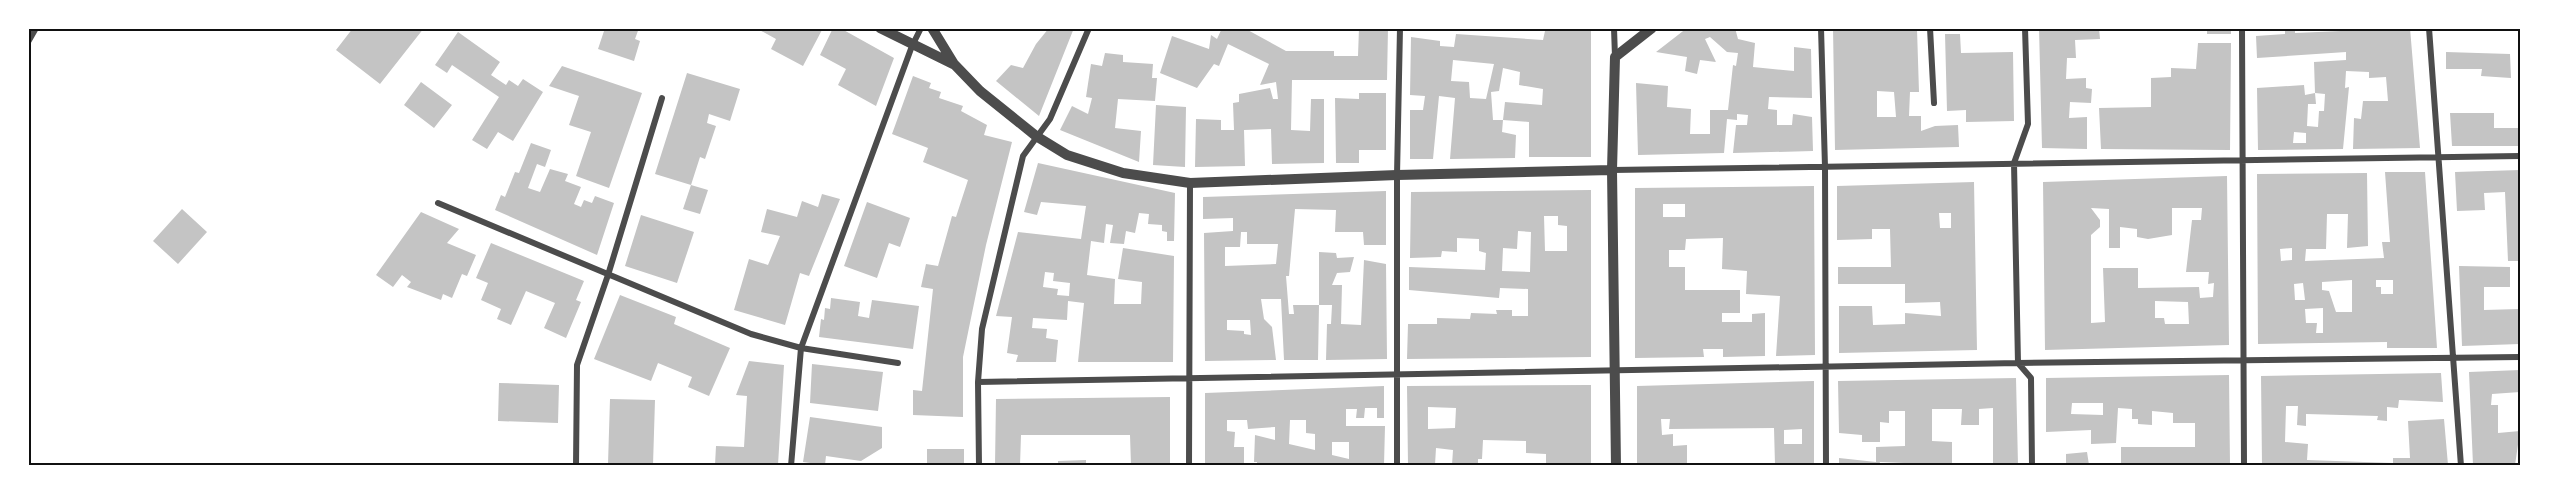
<svg xmlns="http://www.w3.org/2000/svg" width="2549" height="494" viewBox="0 0 2549 494" font-family="'IBM Plex Sans',sans-serif">
  <style>
    .building { fill: #c4c4c4; fill-rule: evenodd }
    .lines { fill: none; stroke-linecap: round; stroke-linejoin: round }
    .minor { stroke: #4c4c4c; stroke-width: 6 }
    .tertiary { stroke: #4c4c4c; stroke-width: 10 }
    .neatline { fill: none; stroke: #111; stroke-width: 2 }
  </style>
  <rect width="100%" height="100%" fill="#fff"/>
  <path class="building" d="M353,28H424L380,84L336,50Z
    M605,28H639L635,39L640,41L634,61L598,49Z
    M756,28H823L803,66L771,49L776,39Z
    M833,28H840L894,58L876,106L838,85L846,69L820,55Z
    M1049,28H1074L1039,116L996,81L1011,65L1023,68L1036,44Z
    M1222,28H1244L1286,51H1334V56H1358L1359,28H1388L1387,80H1292L1291,130L1310,131L1311,99H1324V163L1272,164L1271,129L1244,130L1245,166L1195,167L1196,119L1221,120V130H1234L1233,103L1239,102V94L1270,88L1273,99H1278L1276,82L1260,85L1269,64L1228,44L1219,66L1214,64L1197,88L1160,73L1172,36L1209,49L1211,35L1217,39Z
    M1542,28H1591V157H1529V122L1503,120L1505,102L1542,105L1543,89L1519,85L1520,72L1503,68L1499,91L1491,92L1493,120H1503L1502,132L1516,135L1515,158L1450,159L1455,98L1439,96L1433,159H1410V110H1423L1425,96L1410,95L1411,37L1440,41V46L1454,47L1456,34L1543,40L1545,31ZM1453,60L1494,64L1486,99L1470,98L1469,82L1451,81Z
    M1687,28H1735L1738,39L1755,43L1753,67L1794,71V47L1811,49L1812,98L1769,97L1768,109L1777,110V125H1792L1793,114L1812,117L1813,151L1733,153L1736,125H1747L1748,115L1737,114V120L1727,119L1724,153L1638,155L1636,83L1668,86L1667,107L1691,109L1690,134H1710V110H1728L1733,65L1736,66L1738,53L1727,52L1710,37L1705,39L1716,62L1700,60L1697,74L1685,71L1687,57L1656,52Z
    M1833,28L1917,29L1919,92H1910L1909,116H1921V131L1935,126L1958,125L1959,147L1835,150ZM1877,91L1894,92L1896,117H1877Z
    M2039,28H2099L2100,39L2075,40L2076,58H2067L2066,79L2086,78V88L2092,89L2091,103L2070,102L2069,118L2087,117V149L2042,148Z
    M2207,28H2231V34H2207Z
    M2285,28H2295V33L2410,28L2420,148L2353,149L2354,118L2361,119L2363,101H2388L2386,77L2369,78V72L2346,71L2345,88L2349,87L2343,149L2258,150L2257,88L2304,85L2305,95L2315,93L2316,104H2308L2307,126L2318,127L2319,111H2324L2325,94L2315,93L2314,62L2346,60V52L2257,58L2256,36L2285,34ZM2294,132L2306,133V143H2293Z
    M458,32L500,62L491,75L506,85L509,80L518,86L523,79L543,92L513,141L498,132L487,149L472,140L499,97L452,65L447,73L435,65Z
    M1945,34H1960L1961,53L2013,52L2014,121L1966,122V110L1947,111Z
    M2198,43H2231L2230,150L2101,149L2099,108L2151,107V78L2171,77V68L2196,69Z
    M2446,52L2510,54L2511,78L2481,76L2482,69H2446Z
    M1105,53L1123,55V62L1153,64L1152,78H1157L1155,101L1118,99L1115,128L1141,131L1139,162L1060,130L1072,106L1088,114L1092,98L1086,97L1091,64L1102,66Z
    M562,66L642,93L609,188L576,176L591,132L569,125L579,96L549,86Z
    M687,73L740,89L730,121L709,114L707,123L716,126L705,159L700,157L691,185L655,174Z
    M913,76L931,83L929,88L941,92L939,98L963,106L961,111L987,125L984,135L1012,142L986,245L963,357V417L913,415V390L922,391L933,289L921,287L926,264L938,266L952,216L956,217L968,180L923,162L928,148L892,134Z
    M421,82L452,105L434,128L404,105Z
    M1359,93H1386V150H1359V163H1336L1335,98L1359,99Z
    M1156,105L1186,107L1185,167L1153,165Z
    M2450,113H2494V128H2520V146H2452Z
    M531,143L551,150L545,167L537,164L528,188L540,192L550,169L568,174L565,181L581,187L574,204L581,207L584,200L592,203L595,196L614,203L597,255L495,210L501,195L505,197L515,172L519,173Z
    M1038,163L1175,193L1174,241H1167V232L1162,231V225L1148,224L1149,214L1139,213L1135,233L1126,231L1124,244L1110,243L1113,225L1106,224L1104,243L1091,241L1087,275L1115,279L1114,304H1141L1142,282L1118,279L1123,248L1174,256L1173,362H1078L1084,303L1068,301L1067,320L1033,318L1032,328L1047,329L1046,338L1058,340L1056,362H1016L1018,355L1007,353L1012,317L996,316L1018,232L1081,239L1086,206L1041,202L1037,215L1024,212ZM1045,272L1054,273L1053,281L1070,283L1069,296L1057,295L1058,289L1043,287Z
    M2520,170V261H2508L2505,192L2484,193L2485,210L2457,211L2455,172Z
    M2385,172H2425L2437,348H2387V342L2258,344L2257,174L2367,173L2368,246L2347,248L2348,214H2327L2326,249H2306L2305,261L2384,258L2382,242H2390ZM2292,248V260L2281,261L2280,249ZM2352,280V312H2336L2329,291L2322,290V282ZM2376,280H2393V294H2381V287H2376ZM2303,283L2305,300H2295L2294,284ZM2323,308V333H2316L2317,323H2306L2305,309Z
    M2227,176L2229,345L2045,350L2043,182ZM2091,208L2109,209V248H2120V227L2137,229V237L2148,239L2172,235V208H2202L2201,220H2192L2186,272H2209L2208,284L2214,283L2213,297L2200,298L2199,287L2138,288V268H2103L2105,322L2091,323V235L2100,227V220ZM2155,301L2188,302L2189,324H2165L2164,318H2155Z
    M1974,182L1977,350L1839,353V306H1872L1873,325L1905,324V313L1941,316L1940,302L1905,303V284H1838V267H1891L1890,229H1872V239L1837,240V186ZM1939,213H1951V228H1940Z
    M691,185L708,190L700,214L683,209Z
    M1814,186L1815,355L1776,356L1780,296L1746,294L1747,271L1722,269L1723,238L1686,239L1685,250H1669V267H1685V290H1740V313H1722V322H1752V314L1765,313V356L1723,357V349H1703L1704,357L1635,358V188ZM1663,204H1685V217H1663Z
    M1591,190V357L1407,359L1408,324H1437V318L1470,319L1471,313L1497,314L1496,310H1512V316H1528V289L1500,288L1499,298L1409,290V267L1485,270L1486,253L1479,251V239L1457,238V252L1442,251L1441,257L1410,258L1411,192ZM1544,216H1558V225L1567,226V251H1545ZM1518,231L1531,232L1530,272L1502,271L1503,248L1517,249Z
    M1386,191V245H1364L1363,232H1335L1336,210L1295,209L1289,276H1286L1289,314H1294L1293,305H1319L1318,360H1284L1281,299H1261L1264,319L1272,327L1276,360L1205,361L1204,233L1233,231V218L1203,219V197ZM1241,232H1247V244H1278L1276,264L1225,266V247H1240ZM1227,320H1250L1251,335L1244,334V331L1227,330Z
    M822,194L840,199L809,276L800,273L785,325L734,310L749,259L768,265L780,236L761,232L767,209L797,217L802,201L818,207Z
    M867,202L910,218L900,247L889,243L877,278L844,266Z
    M182,209L207,232L178,264L153,241Z
    M421,212L459,229L447,243L476,255L467,276L462,274L452,298L443,294L441,300L407,287L411,282L402,275L393,287L376,275Z
    M641,215L694,232L677,283L625,266Z
    M491,243L584,281L576,300L581,302L566,338L544,328L555,303L526,291L511,325L497,319L501,309L481,300L488,283L476,278Z
    M1319,252L1336,253L1337,258L1354,257L1350,272L1337,273L1332,285H1342L1341,324L1361,325L1364,260L1386,264L1387,359L1326,360L1327,324H1331L1332,305H1319Z
    M2459,266L2510,267V287H2484V310L2520,309V344L2462,346Z
    M620,295L676,317L674,324L730,348L709,396L688,387L692,377L658,363L651,381L594,359Z
    M831,298L860,302L858,316L869,318L872,300L919,306L913,349L819,337L821,319L824,320L825,308L830,309Z
    M749,361L784,365L778,465H715L716,446L744,447L747,396L736,395Z
    M812,364L883,372L878,411L810,403Z
    M2520,370V392L2492,394L2491,405H2498V433L2520,431L2515,465H2473L2469,372Z
    M2441,373L2443,402L2399,400L2398,408L2387,407V421L2377,420L2378,416L2306,414V426L2297,425L2298,406H2286L2285,442L2308,444L2307,460L2393,463V458H2410L2408,421L2444,419L2448,465H2262L2261,376Z
    M2229,375L2230,465H2121V447H2195V423H2173V413L2152,411V425L2138,424V419H2132V409L2118,408L2116,443L2091,444V430L2046,432V378ZM2072,403H2103V415L2071,414Z
    M2016,378L2018,465H1993V408L1979,409V425H1961L1962,409H1932V441L1952,442V465L1880,462L1879,465H1839V458L1876,462V447L1905,446V411H1889V423L1880,422V442H1862V435L1839,433L1838,381Z
    M1814,381V465H1775L1774,428L1669,429L1670,419H1661L1662,435L1673,434V446L1687,445V465H1637V386ZM1802,429V444H1784V430Z
    M499,383L559,385L558,423L498,421Z
    M1591,385V465H1546V454L1526,453V441L1483,440L1482,459H1478V465H1452L1453,450L1436,448L1435,465H1408L1407,386ZM1428,407L1456,408L1455,428L1428,429Z
    M1384,386V418H1377V408H1365L1364,418H1356L1357,409H1346V426H1385L1384,465H1257V462H1254L1255,435L1275,440V427L1248,429L1247,420H1227V431L1235,432L1234,447H1244V465H1205V393ZM1290,420H1306V433L1315,434V450L1289,444ZM1332,442H1349V459L1332,455Z
    M1170,397V465H1131L1130,435H1021L1020,465H995L996,399Z
    M610,399L655,400L653,465L608,464Z
    M810,417L882,427V448L861,461L826,456L825,465L803,462Z
    M927,449H964V465H927Z
    M2087,452L2089,465H2066V454Z
    M1086,460V465H1058V461Z"/>
  <g class="lines">
    <path class="minor" d="M1614,28L1615,57
      M1821,28L1825,167L1826,466
      M1930,28L1934,103
      M2025,28L2028,124L2014,163L2018,363L2031,378L2032,466
      M2242,28L2244,466
      M2429,28L2461,466
      M28,42L36,28
      M1612,170L2520,156
      M438,203L751,334L801,348L898,363
      M978,382L2018,363L2520,357
      M576,466L577,365L608,275L662,98
      M791,466L801,348L912,46L921,28
      M979,466L978,382L982,329L1023,156L1050,119L1089,28
      M1189,466L1190,183
      M1397,466V175L1400,28"/>
    <path class="tertiary" d="M880,28L953,64
      M932,28L954,64L980,91L1036,136L1067,155L1123,173L1190,183L1397,175L1612,170
      M1616,466L1612,170L1615,57L1652,28"/>
  </g>
  <rect width="2549" height="494" fill="none" stroke="#ffffff" stroke-width="60"/>
  <rect x="30" y="30" width="2489" height="434" class="neatline"/>
</svg>
